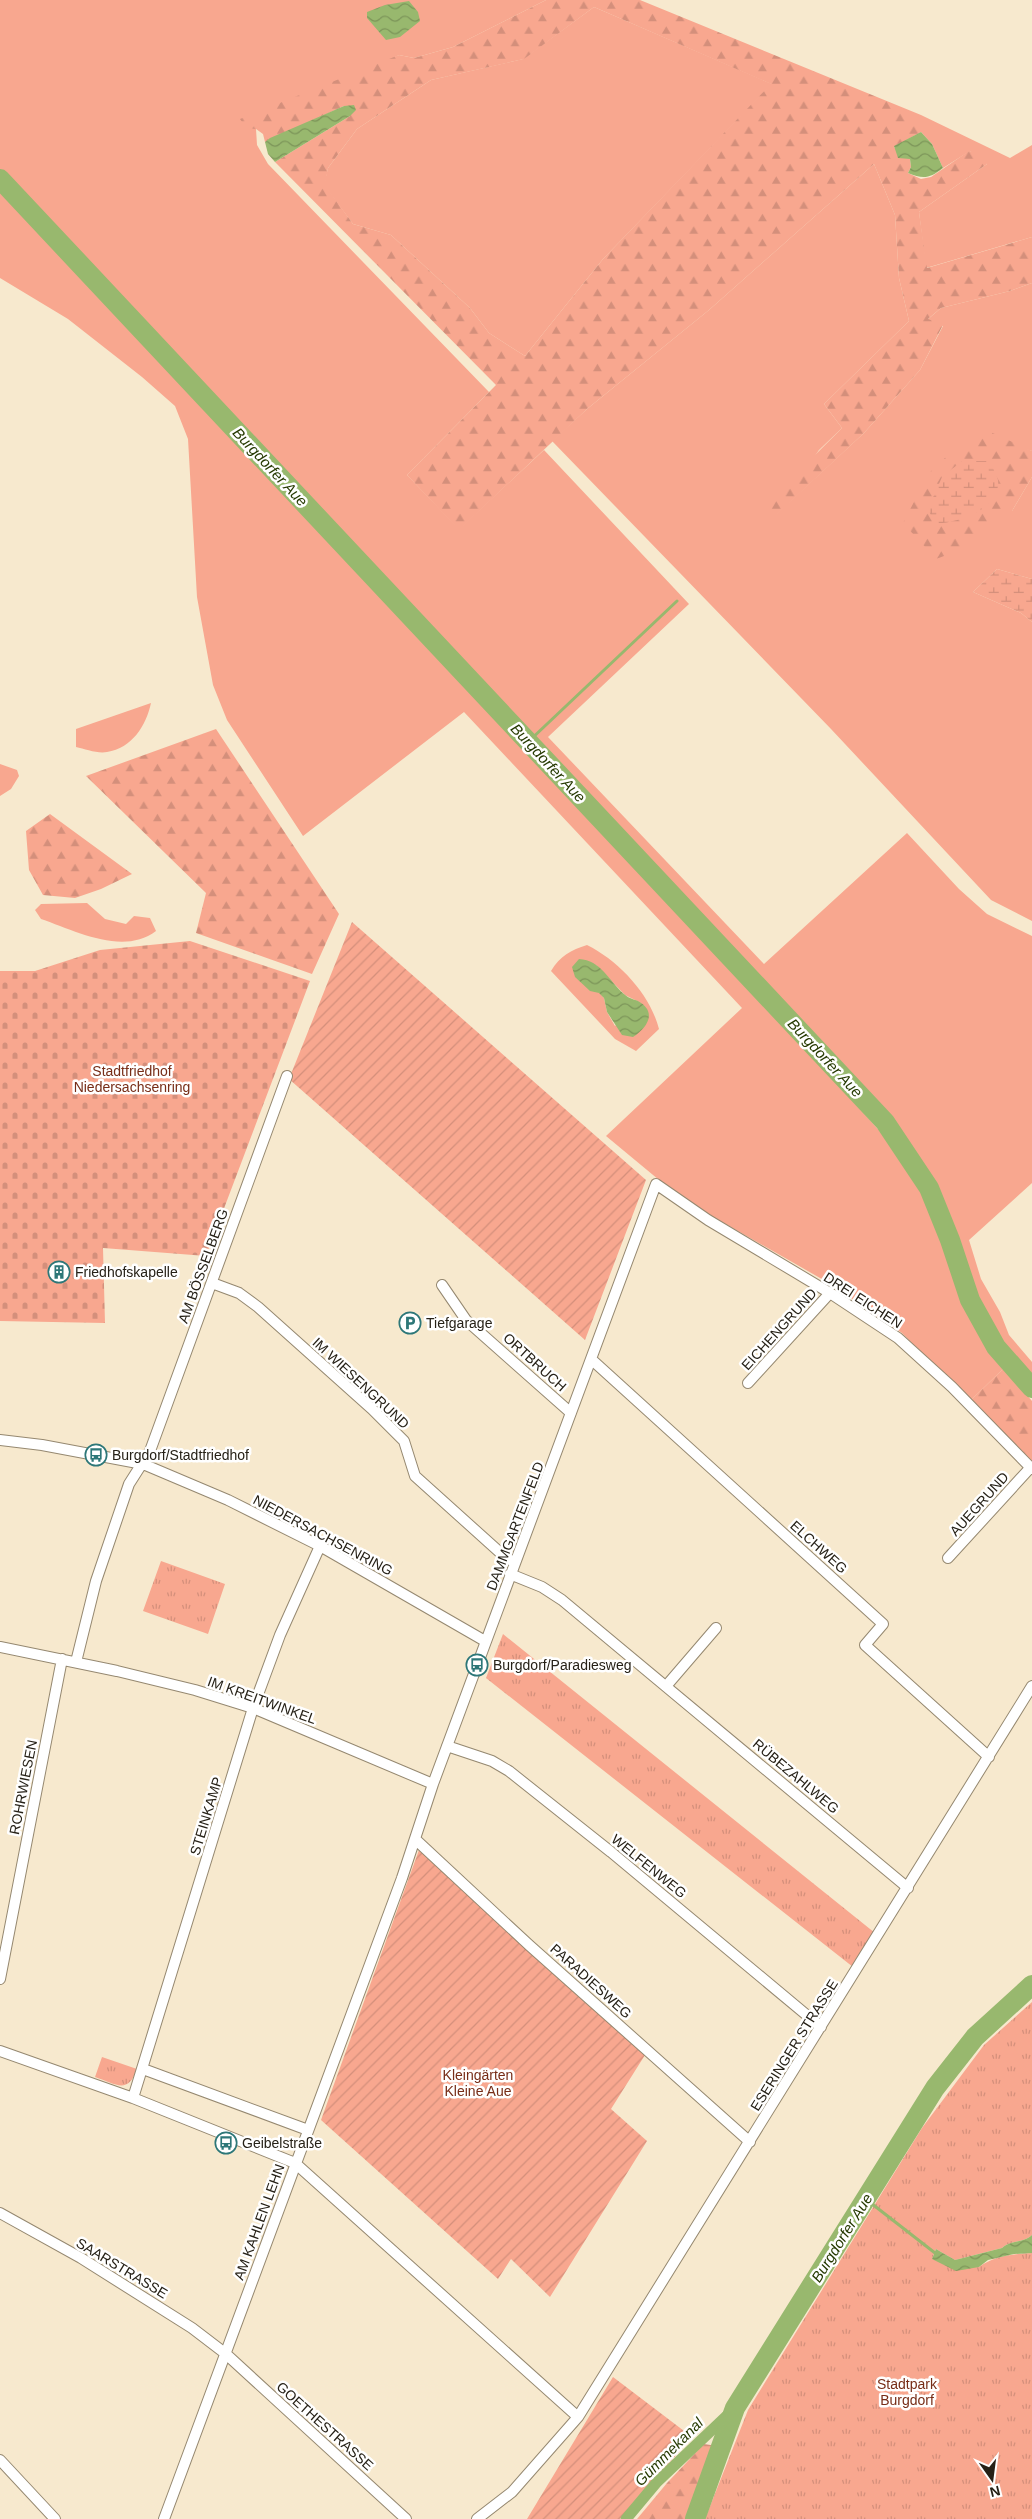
<svg xmlns="http://www.w3.org/2000/svg" width="1032" height="2519" viewBox="0 0 1032 2519" font-family="Helvetica,sans-serif">
  <style>
    .grass { fill: #f8a78f; fill-rule: evenodd }
    .forest { fill: url(#forest-firs); fill-rule: evenodd }
    .wetland { fill: url(#wetland-marsh) }
    .cemetery { fill: url(#cemetery-stones) }
    .park { fill: url(#park-tufts) }
    .garden { fill: url(#garden-furrows) }
    .water { fill: url(#water-waves) }
    .lines { fill: none; stroke-linecap: round; stroke-linejoin: round }
    .stream { stroke: #98b86e; stroke-width: 3 }
    .canal { stroke: #98b86e; stroke-width: 11 }
    .river { stroke: #98b86e; stroke-width: 20 }
    .street-casing { stroke: #958870; stroke-width: 12 }
    .street { stroke: #fff; stroke-width: 10 }
    .labels { text-anchor: middle; stroke-width: 5; stroke-linejoin: round; paint-order: stroke }
    .park-label { font-size: 14px; fill: #772d17; stroke: #fff }
    .street-label { font-size: 14px; fill: #262117; stroke: #fff }
    .poi-label { font-size: 14px; fill: #262117; stroke: #fff; text-anchor: start }
    .water-label { font-size: 15px; font-style: italic; fill: #253901; stroke: #fff }
  </style>
  <defs>
    <pattern id="forest-firs" width="22" height="20" patternUnits="userSpaceOnUse" patternTransform="scale(1.25)"><rect width="22" height="20" fill="#f8a78f"/><path d="M5 1l3.5 6h-7zM16 11l3.5 6h-7z" fill="#d48f7b"/></pattern>
    <pattern id="wetland-marsh" width="20" height="14" patternUnits="userSpaceOnUse" patternTransform="scale(1.25)"><rect width="20" height="14" fill="#f8a78f"/><path d="M1 5h8M5 5V1M11 12h8M15 12V8" fill="none" stroke="#d48f7b"/></pattern>
    <pattern id="cemetery-stones" width="16" height="16" patternUnits="userSpaceOnUse" patternTransform="scale(1.25)"><rect width="16" height="16" fill="#f8a78f"/><path d="M2 7V4a2 2 0 0 1 4 0v3zM10 15v-3a2 2 0 0 1 4 0v3z" fill="#d48f7b"/></pattern>
    <pattern id="park-tufts" width="24" height="20" patternUnits="userSpaceOnUse" patternTransform="scale(1.25)"><rect width="24" height="20" fill="#f8a78f"/><path d="M3 7l-1-3M5 7V3M7 7l1-3M15 17l-1-3M17 17v-4M19 17l1-3" fill="none" stroke="#d48f7b"/></pattern>
    <pattern id="garden-furrows" width="10" height="10" patternUnits="userSpaceOnUse" patternTransform="scale(1.25)"><rect width="10" height="10" fill="#f8a78f"/><path d="M-1 1l2-2M0 10L10 0M9 11l2-2" fill="none" stroke="#d48f7b"/></pattern>
    <pattern id="water-waves" width="16" height="10" patternUnits="userSpaceOnUse" patternTransform="scale(1.25)"><rect width="16" height="10" fill="#98b86e"/><path d="M0 5q4-4 8 0t8 0" fill="none" stroke="#7c9559"/></pattern>
  </defs>
  <rect width="100%" height="100%" fill="#f7e9ce"/>
  <path class="grass" d="M0,0H546L453,47L414,58L399,55L256,129L257,145L268,164L489,392L407,475L459,529L544,450L689,604L548,737L764,964L907,833L959,889L987,914L1032,936V1183L969,1240L981,1279L1000,1312L1009,1335L1032,1362V1381L999,1344L976,1301L955,1240L932,1186L887,1118L0,173Z
    M594,7L772,84L603,259L525,356L489,333L470,308L391,235L353,224L324,185L328,168L357,129L431,80L523,59Z
    M921,115L1010,158L1032,145V237L926,268L919,212L987,164L970,151L943,168L932,144L921,132Z
    M874,164L895,215L899,278L909,321L824,404L842,428L819,450L772,518L864,433L920,370L943,326L927,320L941,308L1010,291L1032,283V451L1025,449L1012,511L1032,477V579L997,569L973,592L1021,613L1032,622V921L991,900L831,729L552,441L587,409L709,310Z
    M0,187L757,994L885,1137L926,1199L966,1305L982,1336L1004,1368L969,1402L902,1333L827,1282L682,1199L606,1136L742,1008L464,712L303,836L227,720L213,685L197,597L188,439L175,406L142,377L68,319L0,278Z
    M151,703C146,726 132,748 107,752C98,754 85,749 76,747V729Z
    M0,764L17,770L19,776L11,789L0,796Z
    M87,903L105,919L126,924L134,916L150,918L156,931C123,956 76,931 41,919L35,910L41,904Z
    M587,945C619,961 650,994 659,1029L636,1051L615,1039L551,971C560,956 571,950 587,945ZM596,965L625,995L639,1002L615,1026L607,1012L604,998L600,993Z"/>
  <path class="forest" d="M546,0H640L921,115V132L894,147L910,159L911,167L908,173L921,179L931,177L969,151L984,153L987,164L919,212L927,268L1032,237V283L1010,291L941,308L928,319L943,325L920,370L864,433L772,519L769,501L842,428L824,404L909,321L899,278L895,215L874,164L709,310L587,409L459,530L407,475L496,385L275,162L350,116L344,106L265,142L263,134L256,129L246,128L240,119L399,55L414,58L453,47ZM594,7L771,84L603,259L525,356L489,333L470,308L391,235L353,224L325,185L328,168L357,129L431,80L524,59Z
    M986,430L1032,451V477L1012,511L976,544L936,559L903,523L929,473L949,454Z
    M216,729L339,914L312,974L196,933L206,893L86,776Z
    M50,814L132,874L101,889L75,898L43,895L29,870L26,831Z
    M1004,1368L1032,1401V1463L969,1402Z
    M704,2444L717,2446L688,2519H637L667,2483Z"/>
  <path class="wetland" d="M962,461H988C992,468 1000,477 998,486C993,513 957,522 935,524L928,509L942,477Z
    M997,569L1032,579V622L1021,613L973,592Z"/>
  <path class="cemetery" d="M190,941L310,981L206,1256L103,1248L105,1323L0,1321V971H35L100,950Z"/>
  <path class="park" d="M161,1561L225,1584L208,1634L143,1611Z
    M503,1634L875,1933L853,1967L486,1678Z
    M1032,2002V2235C1023,2243 1011,2240 1002,2248L955,2260L936,2249L932,2259L979,2267C994,2256 1013,2254 1032,2253V2519H705L748,2410L922,2128L984,2045Z
    M102,2057L137,2069C128,2095 116,2084 95,2077Z"/>
  <path class="garden" d="M352,922L646,1180L585,1340L289,1079Z
    M419,1850L645,2055L611,2109L647,2141L550,2297L511,2259L498,2279L321,2120Z
    M613,2377L692,2437L620,2519H527Z"/>
  <path class="water" d="M409,1L418,12L420,21L400,37L386,40L367,18V12L385,5Z
    M354,105L356,110L350,116L275,162L268,154L265,142L270,138L344,106Z
    M921,132L932,144L943,168C929,179 923,179 908,173L911,167L910,159L898,158L894,146Z
    M579,959C601,960 609,981 624,994C628,998 633,999 638,1001C658,1012 647,1028 633,1037L622,1035L607,1012L604,998L599,993L590,991L575,977L572,967Z
    M1032,2235V2253L1014,2254L988,2260L979,2267L956,2271L932,2259L936,2249L955,2260L1002,2248C1011,2240 1023,2243 1032,2235Z"/>
  <g class="lines">
    <path class="stream" d="M528,742L677,601
      M867,2200L935,2253"/>
    <path class="canal" d="M626,2519L657,2482L735,2408"/>
    <path class="river" d="M0,179L885,1122L929,1188L950,1240L970,1300L996,1347L1032,1388
      M695,2519L735,2408L935,2088L975,2037L1032,1985"/>
    <g class="street-casing">
      <path id="street" d="M212,1283L239,1293L258,1307L372,1409L404,1441L415,1476L505,1557L514,1562
        M442,1285L466,1320L571,1413
        M591,1359L883,1624L865,1645L989,1757
        M748,1383L830,1293
        M0,1440L42,1445L143,1464L228,1500L320,1546L485,1641
        M948,1558L1031,1467
        M510,1574L542,1587L562,1600L908,1888
        M0,1647L117,1671L195,1690L253,1708L433,1784
        M76,1662L96,1581L129,1484L150,1451L287,1076
        M667,1685L716,1628
        M447,1746L492,1761L509,1771L611,1852L821,2027
        M415,1839L529,1945L750,2142
        M0,1979L62,1659
        M0,2051L133,2098L295,2163L578,2417
        M143,2069L308,2130
        M133,2098L253,1708L280,1635L320,1546
        M0,2213L81,2258L192,2328L226,2354L406,2519
        M0,2460L55,2519
        M164,2519L402,1878L433,1784L656,1184L708,1220L830,1293L898,1338L952,1387L1032,1469
        M477,2519L512,2492L578,2417L1032,1686"/>
    </g>
    <use href="#street" class="street"/>
  </g>
  <defs>
    <g id="building-ring" transform="scale(1.125)"><circle r="9.5" fill="#fff" stroke="#2d7778" stroke-width="1.5"/><path d="M-4-6H4V6H1V3H-1V6H-4ZM-2.5-4.3h1.7v1.8h-1.7ZM.8-4.3h1.7v1.8H.8ZM-2.5-1h1.7V.8h-1.7ZM.8-1h1.7V.8H.8Z" fill="#2d7778"/></g>
    <g id="parking-ring" transform="scale(1.125)"><circle r="9.5" fill="#fff" stroke="#2d7778" stroke-width="1.5"/><path d="M-3.5-5.5H1a3.5 3.5 0 0 1 0 7H-1V5.5H-3.5ZM-1-3.4V-.6H.8a1.4 1.4 0 0 0 0-2.8Z" fill="#2d7778"/></g>
    <g id="bus-ring" transform="scale(1.125)"><circle r="9.5" fill="#fff" stroke="#2d7778" stroke-width="1.5"/><path d="M-5-6H5V4H4V6H2V4H-2V6H-4V4H-5ZM-3.5-4V0h7V-4ZM-3.5 1.2v1.5H-2V1.2ZM2 1.2v1.5H3.5V1.2Z" fill="#2d7778"/></g>
  </defs>
  <g fill-rule="evenodd">
    <use href="#building-ring" x="59" y="1272"/>
    <use href="#parking-ring" x="410" y="1323"/>
    <use href="#bus-ring" x="96" y="1455"/>
    <use href="#bus-ring" x="477" y="1665"/>
    <use href="#bus-ring" x="226" y="2143"/>
  </g>
  <g class="labels">
    <g class="park-label">
      <text x="132" y="1076">Stadtfriedhof<tspan x="132" dy="16">Niedersachsenring</tspan></text>
      <text x="478" y="2080">Kleingärten<tspan x="478" dy="16">Kleine Aue</tspan></text>
      <text x="907" y="2389">Stadtpark<tspan x="907" dy="16">Burgdorf</tspan></text>
    </g>
    <g class="street-label">
      <text transform="translate(203 1266) rotate(-70)" y="5">AM BÖSSELBERG</text>
      <text transform="translate(863 1300) rotate(33)" y="5">DREI EICHEN</text>
      <text transform="translate(779 1329) rotate(-48)" y="5">EICHENGRUND</text>
      <text transform="translate(535 1362) rotate(42)" y="5">ORTBRUCH</text>
      <text transform="translate(361 1383) rotate(43)" y="5">IM WIESENGRUND</text>
      <text transform="translate(979 1504) rotate(-48)" y="5">AUEGRUND</text>
      <text transform="translate(515 1526) rotate(-69)" y="5">DAMMGARTENFELD</text>
      <text transform="translate(323 1535) rotate(28)" y="5">NIEDERSACHSENRING</text>
      <text transform="translate(819 1547) rotate(42)" y="5">ELCHWEG</text>
      <text transform="translate(262 1700) rotate(20)" y="5">IM KREITWINKEL</text>
      <text transform="translate(796 1776) rotate(40)" y="5">RÜBEZAHLWEG</text>
      <text transform="translate(23 1787) rotate(-79)" y="5">ROHRWIESEN</text>
      <text transform="translate(206 1816) rotate(-73)" y="5">STEINKAMP</text>
      <text transform="translate(649 1866) rotate(39)" y="5">WELFENWEG</text>
      <text transform="translate(591 1981) rotate(42)" y="5">PARADIESWEG</text>
      <text transform="translate(794 2045) rotate(-58)" y="5">ESERINGER STRASSE</text>
      <text transform="translate(259 2222) rotate(-70)" y="5">AM KAHLEN LEHN</text>
      <text transform="translate(122 2268) rotate(31)" y="5">SAARSTRASSE</text>
      <text transform="translate(325 2426) rotate(42)" y="5">GOETHESTRASSE</text>
    </g>
    <g class="poi-label">
      <text x="75" y="1277">Friedhofskapelle</text>
      <text x="426" y="1328">Tiefgarage</text>
      <text x="112" y="1460">Burgdorf/Stadtfriedhof</text>
      <text x="493" y="1670">Burgdorf/Paradiesweg</text>
      <text x="242" y="2148">Geibelstraße</text>
    </g>
    <g class="water-label">
      <text transform="translate(270 467) rotate(47)" y="5">Burgdorfer Aue</text>
      <text transform="translate(548 763) rotate(47)" y="5">Burgdorfer Aue</text>
      <text transform="translate(825 1058) rotate(47)" y="5">Burgdorfer Aue</text>
      <text transform="translate(842 2238) rotate(-58)" y="5">Burgdorfer Aue</text>
      <text transform="translate(669 2452) rotate(-45)" y="5">Gümmekanal</text>
    </g>
  </g>
  <g transform="translate(992 2479) rotate(166)" stroke="#ffffff" stroke-width="4" paint-order="stroke">
  <path d="M0-4L9 19L0 12L-9 19Z" fill="#262117"/>
  <text y="-8" font-size="14" font-weight="bold" text-anchor="middle" fill="#262117">N</text>
  </g>
</svg>
